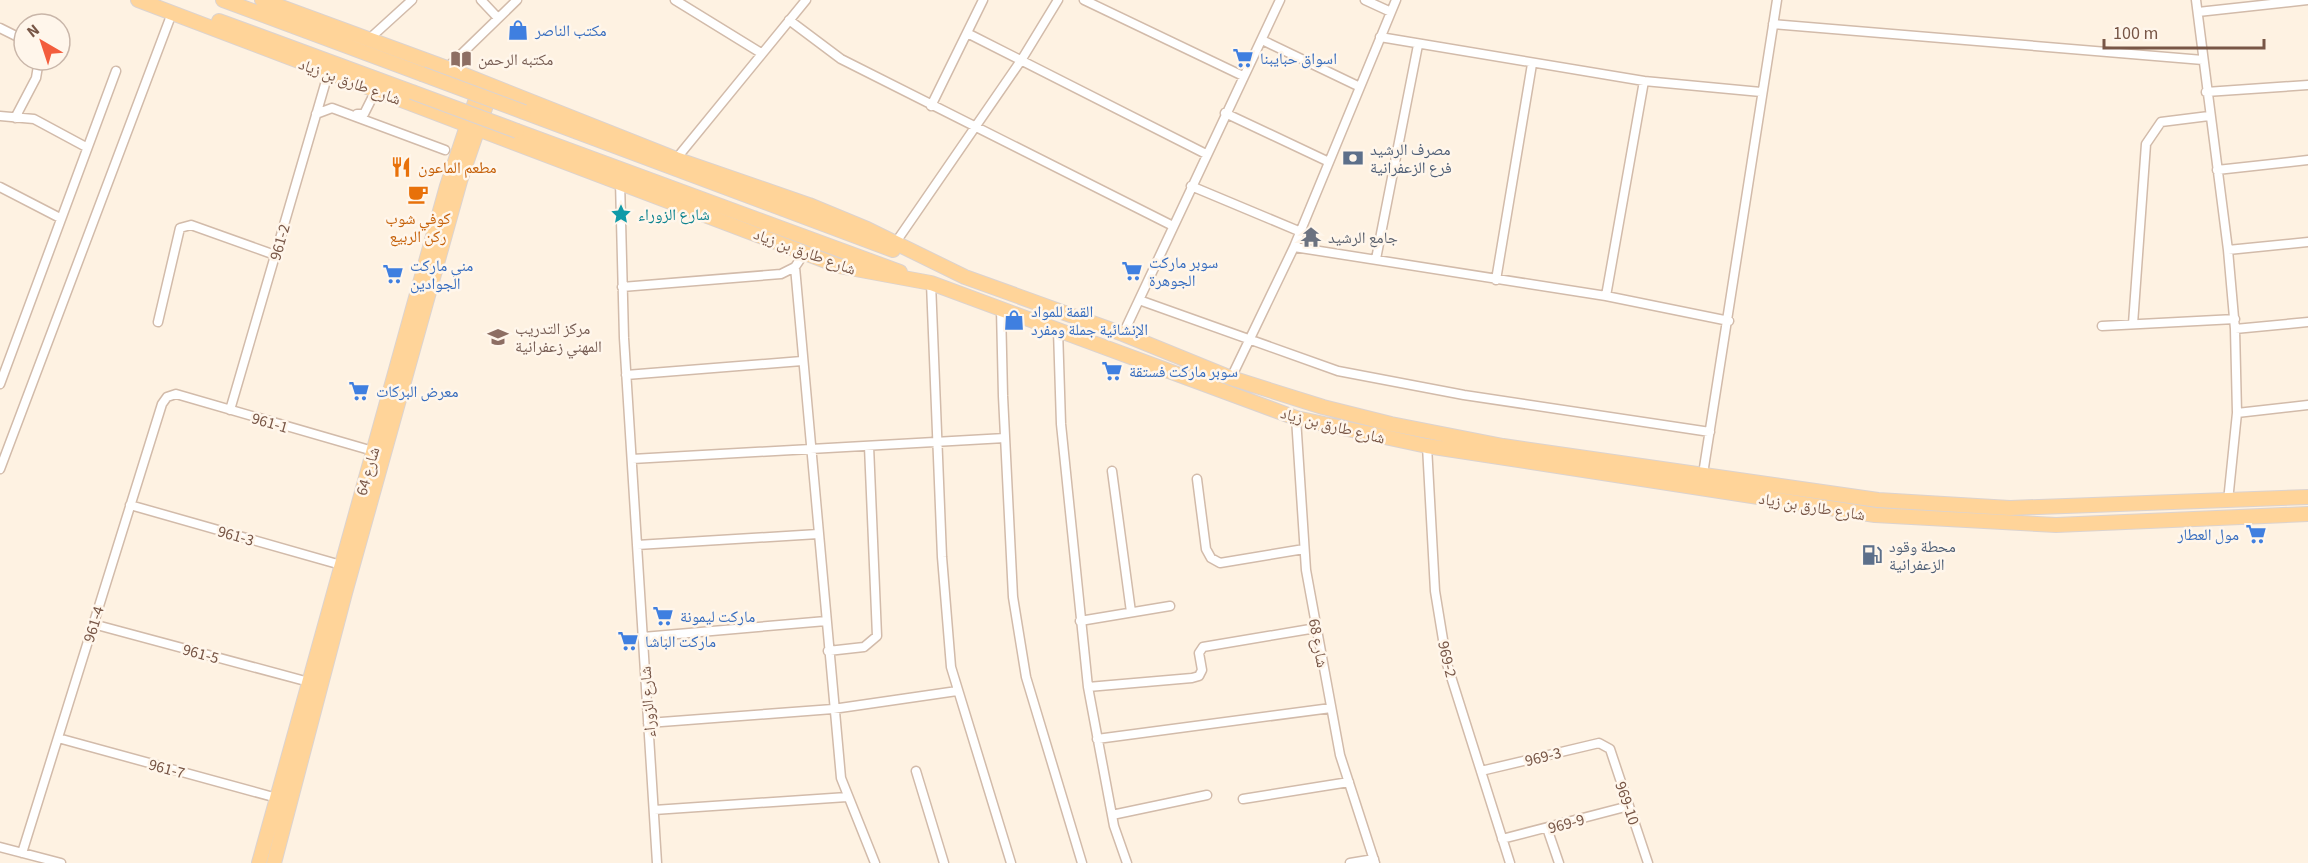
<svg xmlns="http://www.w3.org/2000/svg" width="2308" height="863" viewBox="0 0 2308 863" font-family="'Source Sans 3','Noto Naskh Arabic',sans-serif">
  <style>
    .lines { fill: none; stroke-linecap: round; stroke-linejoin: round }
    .minor-casing { stroke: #d2bbaa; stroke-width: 11 }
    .primary-casing { stroke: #dcd3cf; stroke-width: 16 }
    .minor { stroke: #fff; stroke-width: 8 }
    .primary { stroke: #ffd499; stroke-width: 14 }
    .primary-bridge-casing { stroke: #dcd3cf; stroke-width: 16; stroke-linecap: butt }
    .primary-bridge { stroke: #ffd499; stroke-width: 14 }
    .labels { text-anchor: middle; stroke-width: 5; stroke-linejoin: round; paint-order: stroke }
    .shop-label { font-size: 16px; fill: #366cbe; stroke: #fff6eb; text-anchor: start }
    .education-label { font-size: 16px; fill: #785e54; stroke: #fff6eb; text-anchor: start }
    .street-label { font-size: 16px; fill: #785646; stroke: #fff6eb }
    .service-label { font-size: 16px; fill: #4e5e75; stroke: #fff6eb; text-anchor: start }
    .food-label { font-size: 16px; fill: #c56008; stroke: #fff6eb; text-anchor: start }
    .culture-label { font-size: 16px; fill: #0d838f; stroke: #fff6eb; text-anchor: start }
    .worship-label { font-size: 16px; fill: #5b616d; stroke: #fff6eb; text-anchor: start }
  </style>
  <rect width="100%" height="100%" fill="#fef2e2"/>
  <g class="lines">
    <g class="minor-casing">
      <path id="minor" d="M481,0L498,18
        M675,0L761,53
        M1084,0L1243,76
        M1365,0L1391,12
        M2196,0L2228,250L2235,329L2237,413L2228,501
        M2198,12L2308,0
        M789,20L841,59L1173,226
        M1773,24L2203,60
        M0,28L24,40
        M967,33L1206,154
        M1380,37L1644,81L1761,92
        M368,40L412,0
        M1262,40L1360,87
        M447,68L517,0
        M2206,92L2308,85
        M931,106L983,0
        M1225,113L1329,162
        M316,114L332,108L445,150
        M357,114H364L376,90
        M0,116L34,119L86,147
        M15,118L36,78L39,60
        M676,159L806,0
        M2217,170L2308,160
        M620,181L624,338L657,863
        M1191,186L1301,232
        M0,187L60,218
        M896,242L1022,59L1058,0
        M1294,247L1606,296L1729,321
        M2228,250L2308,242
        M1376,259L1418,45
        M795,267L841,778L875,863
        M1496,280L1532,64
        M931,283L942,557L951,667L1011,863
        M622,287L781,274L795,267L805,252
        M1606,296L1644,81
        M1139,300L1338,371L1464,395L1710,432
        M1001,309L1003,396L1013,597L1026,677L1082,863
        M158,322L180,228L191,225L275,255
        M2133,324L2146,144L2161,122L2209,116
        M2102,326L2235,319
        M2235,329L2308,322
        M1058,330L1061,424L1088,687L1114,826L1127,863
        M1123,334L1280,0
        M626,375L802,361
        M1231,378L1294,247L1396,0
        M0,384L116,71
        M230,410L328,74
        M2237,413L2308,405
        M1296,418L1306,570L1340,755L1375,863
        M1427,446L1435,591L1447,664L1510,863
        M632,459L1005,438
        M0,469L172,13
        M1112,471L1131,612
        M1703,474L1777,0
        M1197,479L1206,549L1211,558L1220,563L1304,549
        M130,505L341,565
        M637,545L818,534
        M1080,621L1170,606
        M93,624L309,682
        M643,637L826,621
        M828,651L864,647L877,636L869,446
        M1088,687L1192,678L1199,676L1202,670L1199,653L1203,647L1316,628
        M648,723L833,709L957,691
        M58,738L277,798
        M1097,739L1331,708
        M916,771L944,863
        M1481,771L1599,743L1610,749L1648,863
        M1243,799L1349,782
        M654,810L847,797
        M1112,815L1207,795
        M1547,828L1559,863
        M1502,839L1629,806
        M0,847L61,863
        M22,853L162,404L167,397L176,394L373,451
        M1350,863L1374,859"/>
    </g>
    <g class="primary-casing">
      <path id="primary" d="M138,0L839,266L931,283L1296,418L1427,446L1875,515L2056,525L2308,514
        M223,0L422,74
        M262,0L447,68L676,159L809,205L867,229L965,277L1123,334L1231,378L1323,407L1391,424L1503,446L1878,500L2010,508L2308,497
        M219,21L412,92
        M524,112L893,250
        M517,131L900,272
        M259,863L447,186L481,84
        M274,863L345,593L460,181L492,88"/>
    </g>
    <use href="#minor" class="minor"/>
    <use href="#primary" class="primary"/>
    <g class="primary-bridge-casing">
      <path id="primary-bridge" d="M422,74L524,112
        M412,92L517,131"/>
    </g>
    <use href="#primary-bridge" class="primary-bridge"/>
  </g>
  <defs>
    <g id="shop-bare" transform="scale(1.62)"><path d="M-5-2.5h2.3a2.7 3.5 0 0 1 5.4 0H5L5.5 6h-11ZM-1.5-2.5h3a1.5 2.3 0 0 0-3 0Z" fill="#3f7fe0" stroke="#fff6eb" stroke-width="2.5" paint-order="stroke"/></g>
    <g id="supermarket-bare" transform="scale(1.62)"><path d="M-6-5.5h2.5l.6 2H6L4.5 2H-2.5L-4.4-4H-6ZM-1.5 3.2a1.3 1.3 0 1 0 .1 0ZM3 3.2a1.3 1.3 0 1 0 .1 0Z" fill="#3f7fe0" stroke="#fff6eb" stroke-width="2.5" paint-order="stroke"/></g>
    <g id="library-bare" transform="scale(1.62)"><path d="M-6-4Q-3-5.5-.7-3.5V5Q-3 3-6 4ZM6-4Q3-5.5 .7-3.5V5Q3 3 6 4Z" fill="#8d6e63" stroke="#fff6eb" stroke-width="2.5" paint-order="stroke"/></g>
    <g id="bank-bare" transform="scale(1.62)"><path d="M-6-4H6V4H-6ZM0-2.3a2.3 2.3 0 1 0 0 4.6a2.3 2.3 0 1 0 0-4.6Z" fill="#5c6f8a" stroke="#fff6eb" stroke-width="2.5" paint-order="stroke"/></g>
    <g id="restaurant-bare" transform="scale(1.62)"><path d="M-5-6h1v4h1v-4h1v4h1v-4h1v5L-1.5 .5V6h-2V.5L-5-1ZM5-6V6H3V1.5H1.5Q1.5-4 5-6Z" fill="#e8710a" stroke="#fff6eb" stroke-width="2.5" paint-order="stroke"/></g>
    <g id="cafe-bare" transform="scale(1.62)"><path d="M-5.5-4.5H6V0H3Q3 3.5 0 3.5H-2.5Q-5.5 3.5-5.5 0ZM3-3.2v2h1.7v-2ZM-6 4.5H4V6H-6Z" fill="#e8710a" stroke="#fff6eb" stroke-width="2.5" paint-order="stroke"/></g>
    <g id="sight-bare" transform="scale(1.62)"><path d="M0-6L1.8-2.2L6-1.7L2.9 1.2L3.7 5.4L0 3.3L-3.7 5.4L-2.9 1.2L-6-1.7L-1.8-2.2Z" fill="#0f9aa8" stroke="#fff6eb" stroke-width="2.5" paint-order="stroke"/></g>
    <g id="temple-bare" transform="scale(1.62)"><path d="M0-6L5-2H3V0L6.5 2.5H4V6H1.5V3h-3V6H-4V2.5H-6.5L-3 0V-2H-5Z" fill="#6b7280" stroke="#fff6eb" stroke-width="2.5" paint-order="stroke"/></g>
    <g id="university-bare" transform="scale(1.62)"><path d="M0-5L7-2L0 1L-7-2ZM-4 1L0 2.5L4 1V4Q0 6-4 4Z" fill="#8d6e63" stroke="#fff6eb" stroke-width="2.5" paint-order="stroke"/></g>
    <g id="fuel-bare" transform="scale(1.62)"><path d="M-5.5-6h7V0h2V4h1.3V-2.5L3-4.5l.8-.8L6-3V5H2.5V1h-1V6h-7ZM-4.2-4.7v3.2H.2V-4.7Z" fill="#5c6f8a" stroke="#fff6eb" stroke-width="2.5" paint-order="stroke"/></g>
  </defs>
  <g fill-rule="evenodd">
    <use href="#shop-bare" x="518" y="30"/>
    <use href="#supermarket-bare" x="1243" y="58"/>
    <use href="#library-bare" x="461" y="59"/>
    <use href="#bank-bare" x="1353" y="158"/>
    <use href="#restaurant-bare" x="401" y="167"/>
    <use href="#cafe-bare" x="418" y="194"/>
    <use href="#sight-bare" x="621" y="214"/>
    <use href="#temple-bare" x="1311" y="237"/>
    <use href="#supermarket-bare" x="1132" y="271"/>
    <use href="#supermarket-bare" x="393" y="274"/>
    <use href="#shop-bare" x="1014" y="320"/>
    <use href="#university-bare" x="498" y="337"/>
    <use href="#supermarket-bare" x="1112" y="371"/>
    <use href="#supermarket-bare" x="359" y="391"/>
    <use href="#supermarket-bare" x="2256" y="534"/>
    <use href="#fuel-bare" x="1872" y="555"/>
    <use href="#supermarket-bare" x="663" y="616"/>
    <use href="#supermarket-bare" x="628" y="641"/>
  </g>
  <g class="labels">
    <g class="shop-label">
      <text x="535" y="36">مكتب الناصر</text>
      <text x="1260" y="64">اسواق حبايبنا</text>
      <text x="1149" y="268">سوبر ماركت<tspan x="1149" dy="18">الجوهرة</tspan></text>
      <text x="410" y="271">مني ماركت<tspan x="410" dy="18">الجوادين</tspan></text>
      <text x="1031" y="317">القمة للمواد<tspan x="1031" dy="18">الإنشائية جملة ومفرد</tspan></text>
      <text x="1129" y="377">سوبر ماركت فستقة</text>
      <text x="376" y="397">معرض البركات</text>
      <text x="2239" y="540" text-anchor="end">مول العطار</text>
      <text x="680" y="622">ماركت ليمونة</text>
      <text x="645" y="647">ماركت الباشا</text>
    </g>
    <g class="education-label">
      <text x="478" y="65">مكتبه الرحمن</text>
      <text x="515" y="334">مركز التدريب<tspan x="515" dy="18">المهني زعفرانية</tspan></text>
    </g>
    <g class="street-label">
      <text transform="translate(350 81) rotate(20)" y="6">شارع طارق بن زياد</text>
      <text transform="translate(279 242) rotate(-74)" y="6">961-2</text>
      <text transform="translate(805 251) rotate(20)" y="6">شارع طارق بن زياد</text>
      <text transform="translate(270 422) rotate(16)" y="6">961-1</text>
      <text transform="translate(1333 425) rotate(14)" y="6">شارع طارق بن زياد</text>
      <text transform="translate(367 471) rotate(-74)" y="6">شارع 64</text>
      <text transform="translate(1812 506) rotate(9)" y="6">شارع طارق بن زياد</text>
      <text transform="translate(236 535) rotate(16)" y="6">961-3</text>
      <text transform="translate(93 624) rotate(-73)" y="6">961-4</text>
      <text transform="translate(1319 643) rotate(80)" y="6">شارع 68</text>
      <text transform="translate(201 653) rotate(15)" y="6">961-5</text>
      <text transform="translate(1448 659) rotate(77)" y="6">969-2</text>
      <text transform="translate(647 702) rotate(-94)" y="6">شارع الزوراء</text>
      <text transform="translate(1543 756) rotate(-14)" y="6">969-3</text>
      <text transform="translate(167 768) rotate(15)" y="6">961-7</text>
      <text transform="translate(1628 803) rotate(71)" y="6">969-10</text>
      <text transform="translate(1566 823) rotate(-15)" y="6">969-9</text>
    </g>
    <g class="service-label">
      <text x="1370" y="155">مصرف الرشيد<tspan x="1370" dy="18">فرع الزعفرانية</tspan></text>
      <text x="1889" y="552">محطة وقود<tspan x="1889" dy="18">الزعفرانية</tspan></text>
    </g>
    <g class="food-label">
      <text x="418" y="173">مطعم الماعون</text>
      <text x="418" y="224" text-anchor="middle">كوفي شوب<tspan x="418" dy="18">ركن الربيع</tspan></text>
    </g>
    <g class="culture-label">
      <text x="638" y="220">شارع الزوراء</text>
    </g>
    <g class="worship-label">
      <text x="1328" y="243">جامع الرشيد</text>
    </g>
  </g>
  <g transform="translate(42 42) rotate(321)"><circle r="28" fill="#fff6eb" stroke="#c9b6a9" stroke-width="1.5"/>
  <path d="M0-4.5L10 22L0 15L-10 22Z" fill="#f35d3d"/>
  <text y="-9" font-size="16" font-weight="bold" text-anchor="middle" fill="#785646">N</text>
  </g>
  <path d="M2104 39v9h160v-9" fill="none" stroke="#785646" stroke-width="3"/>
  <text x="2113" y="39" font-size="18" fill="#785646" stroke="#fff6eb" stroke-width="4.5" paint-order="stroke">100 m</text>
</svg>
